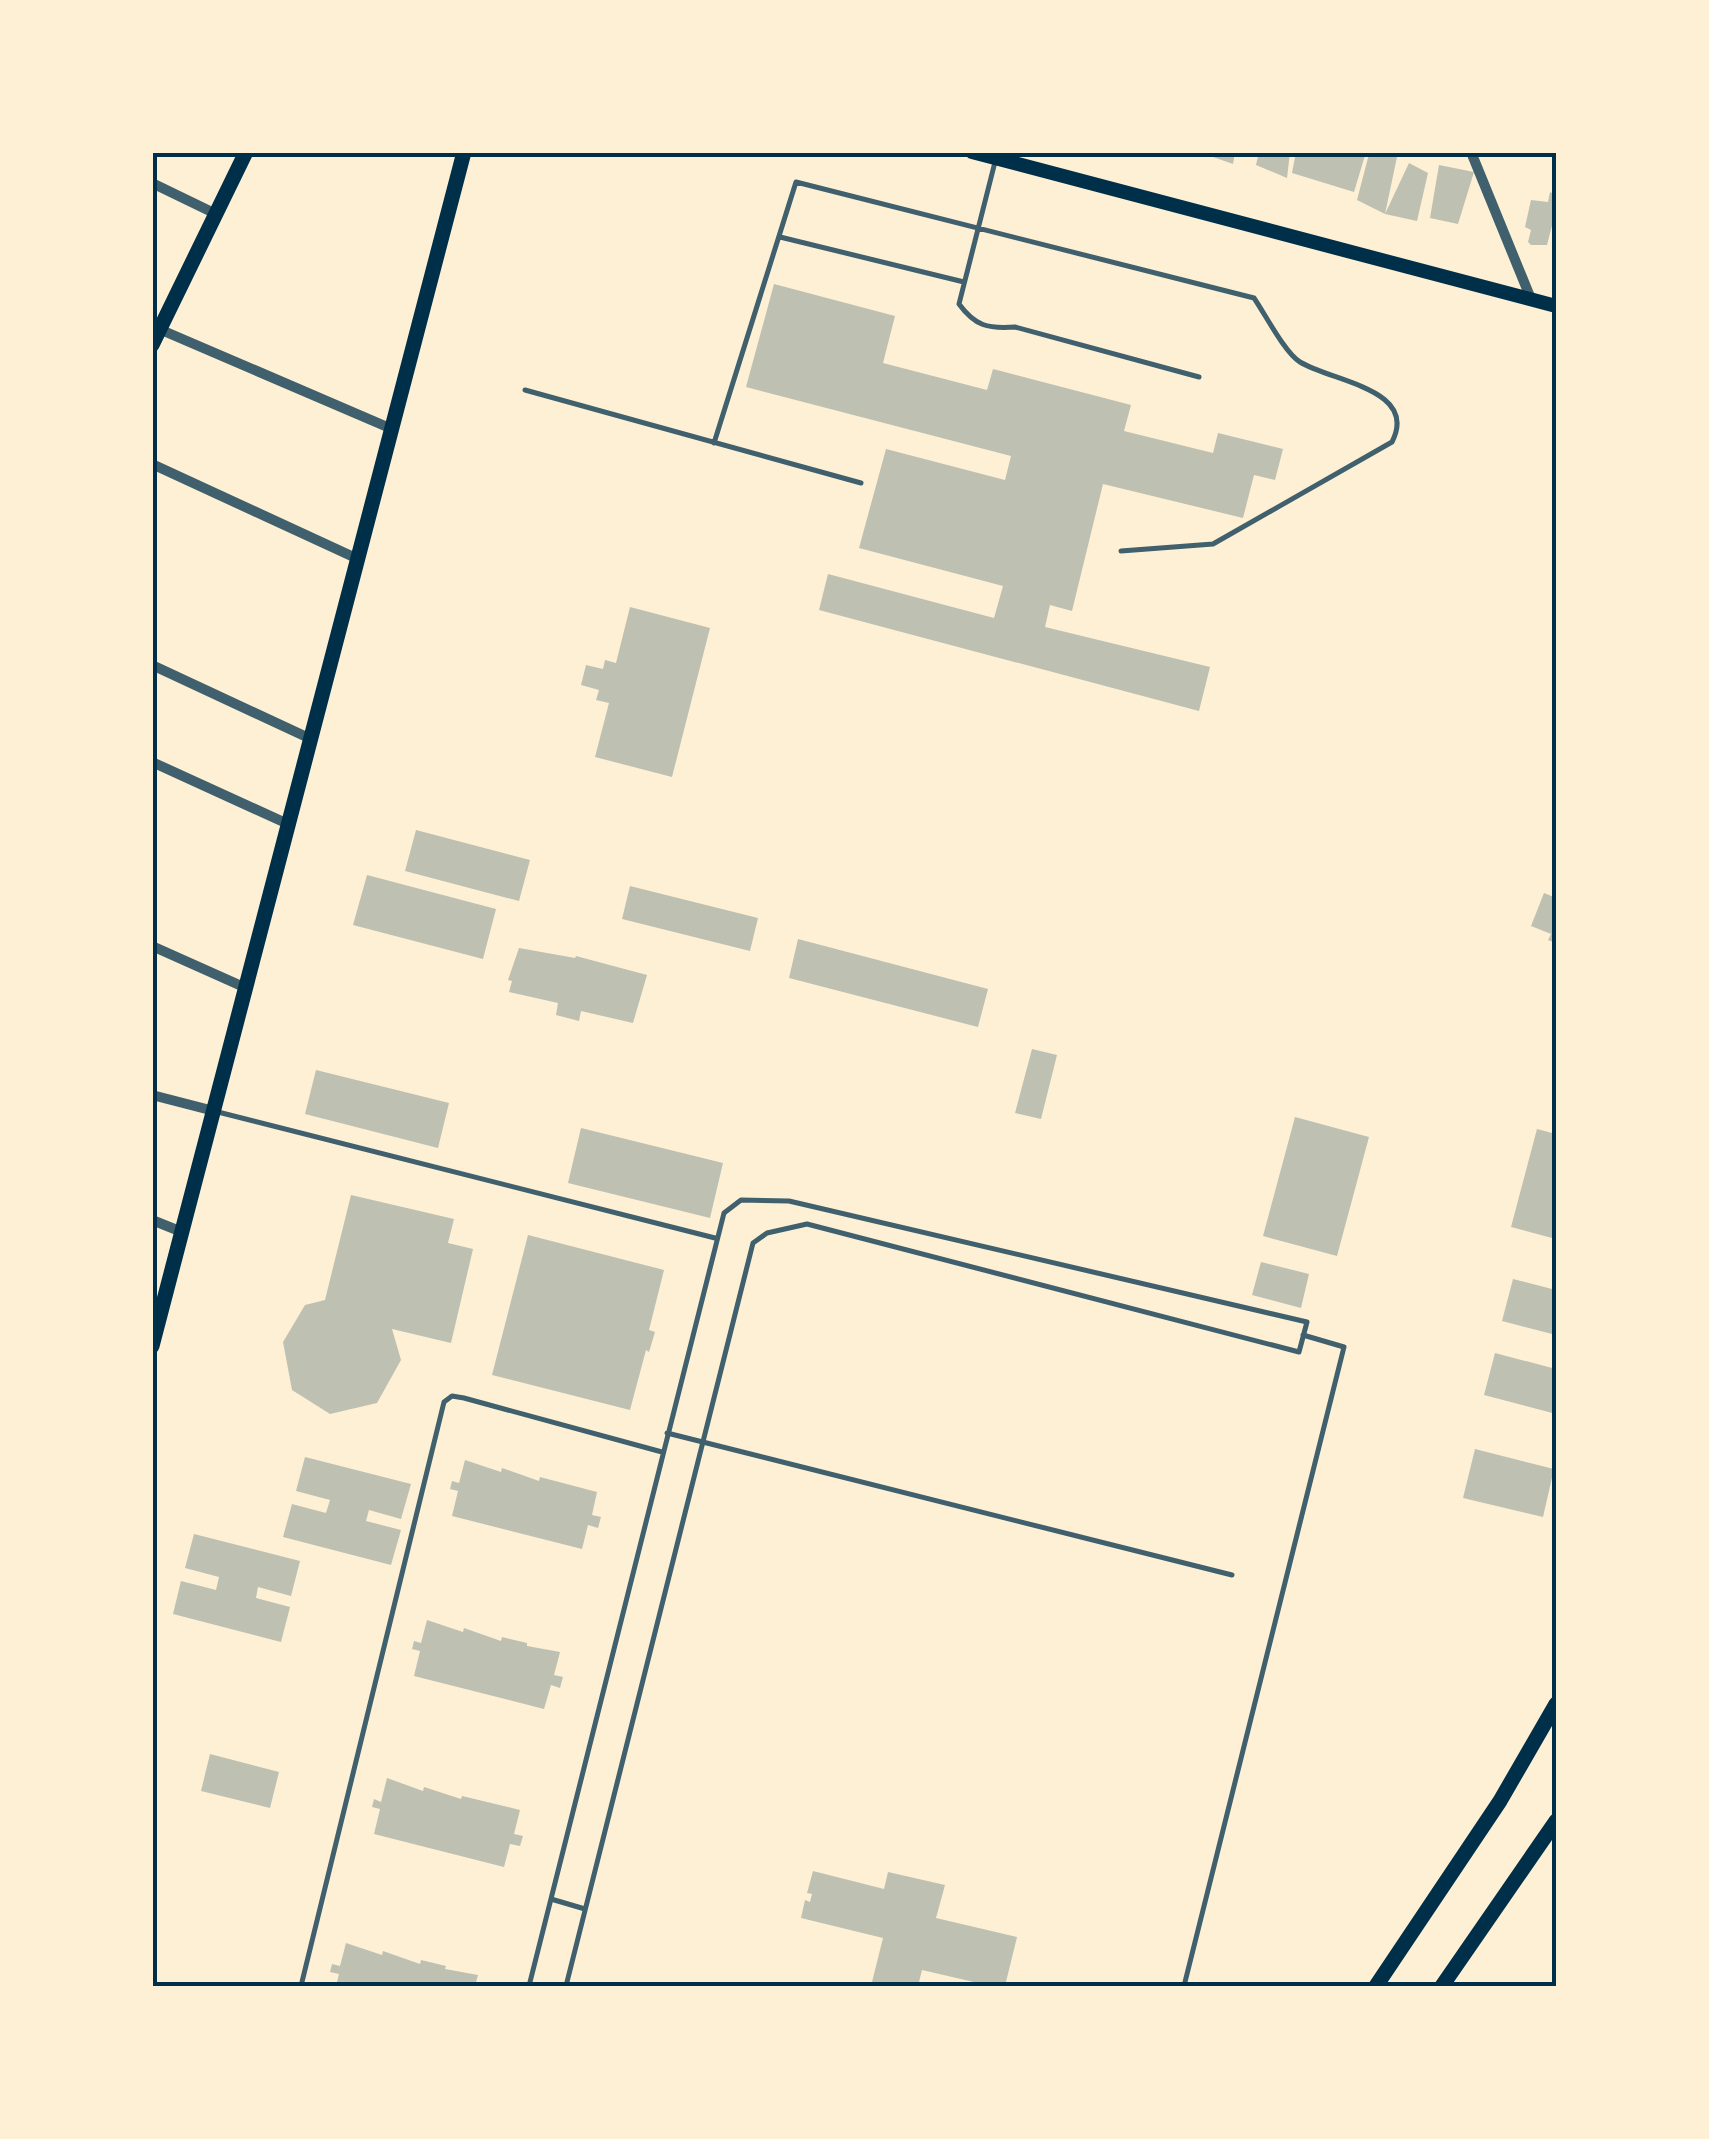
<svg xmlns="http://www.w3.org/2000/svg" width="1709" height="2139" viewBox="0 0 1709 2139" font-family="Karla,sans-serif">
  <style>
    .building { fill: #bec0b2 }
    .lines { fill: none; stroke-linecap: round; stroke-linejoin: round }
    .service { stroke: #3f606c; stroke-width: 5 }
    .minor { stroke: #3f606c; stroke-width: 10 }
    .secondary { stroke: #003049; stroke-width: 14 }
    .primary { stroke: #003049; stroke-width: 15 }
    .trunk { stroke: #003049; stroke-width: 15 }
    .neatline { fill: none; stroke: #003049; stroke-width: 4 }
  </style>
  <rect width="100%" height="100%" fill="#fdf0d5"/>
  <path class="building" d="M1214,152H1235L1233,164L1213,157Z
    M1259,152H1290L1287,178L1256,165Z
    M1296,152H1366L1354,192L1292,173Z
    M1369,154L1397,157L1385,214L1357,200Z
    M1409,163L1428,173L1417,221L1385,214Z
    M1439,165L1474,172L1458,224L1430,218Z
    M1550,192L1556,195V210L1547,245H1531L1528,242L1531,230L1525,227L1531,200L1548,202Z
    M774,284L895,316L883,363L987,390L993,369L1131,405L1124,431L1213,453L1218,433L1283,449L1275,480L1254,475L1243,518L1103,484L1072,611L1050,605L1045,627L1210,667L1199,711L819,610L828,574L994,618L1003,586L859,548L886,449L1005,480L1011,456L746,387Z
    M630,607L710,628L672,777L595,757L609,703L596,700L599,690L581,685L586,665L603,669L605,660L616,663Z
    M416,830L530,860L519,901L405,871Z
    M367,875L496,909L483,959L353,925Z
    M630,886L758,918L750,951L622,919Z
    M1544,893L1556,898V943L1548,940L1551,934L1531,926Z
    M798,939L988,989L978,1027L789,978Z
    M519,948L575,958L576,956L647,975L633,1023L581,1011L579,1021L556,1015L558,1003L509,992L512,981L508,980Z
    M1032,1049L1057,1055L1041,1119L1015,1113Z
    M316,1070L449,1103L438,1148L305,1114Z
    M1295,1117L1369,1137L1337,1256L1263,1236Z
    M581,1128L723,1163L710,1218L568,1183Z
    M1537,1129L1556,1134V1220L1552,1238L1511,1227Z
    M351,1195L454,1219L448,1243L473,1249L451,1343L392,1329L401,1360L377,1403L330,1414L292,1390L283,1342L305,1305L325,1300Z
    M528,1235L664,1270L649,1330L655,1332L649,1352L646,1350L630,1410L492,1375Z
    M1261,1262L1309,1274L1301,1308L1252,1295Z
    M1513,1279L1556,1290V1335L1502,1321Z
    M1495,1353L1556,1369V1414L1484,1395Z
    M1475,1449L1554,1469L1543,1517L1463,1498Z
    M305,1457L411,1484L401,1519L369,1510L366,1521L401,1530L391,1565L283,1537L292,1504L326,1513L330,1500L296,1491Z
    M465,1460L501,1472L502,1468L539,1481L540,1477L597,1492L592,1515L601,1517L598,1528L588,1525L582,1549L452,1516L458,1491L450,1489L452,1481L459,1483Z
    M194,1534L300,1561L291,1596L258,1587L256,1598L290,1607L281,1642L173,1614L181,1581L216,1590L219,1577L185,1568Z
    M427,1620L463,1632L464,1628L501,1641L502,1637L527,1643V1646L560,1652L554,1675L563,1677L560,1688L551,1685L544,1709L414,1676L420,1651L412,1649L414,1641L421,1643Z
    M210,1754L279,1772L270,1808L201,1791Z
    M387,1778L423,1791L424,1787L461,1799L462,1796L520,1810L514,1834L523,1836L520,1846L510,1844L504,1867L374,1834L380,1809L372,1807L374,1799L381,1802Z
    M813,1871L884,1889L888,1872L945,1885L936,1918L1017,1937L1005,1986H991L922,1970L918,1986H871L883,1938L801,1918L805,1900L810,1902L812,1894L807,1893Z
    M346,1943L382,1955L383,1951L420,1964L421,1960L446,1966L445,1969L478,1975L475,1986H336L339,1974L330,1972L332,1964L340,1966Z"/>
  <g class="lines">
    <path class="service" d="M995,162L959,304C975,326 988,329 1015,327L1199,377
      M780,237L964,282
      M525,390L861,483
      M714,443L796,182L1254,298C1265,314 1285,353 1300,362C1333,382 1419,389 1392,442L1213,544L1121,551
      M214,1111L715,1238
      M667,1433L1232,1575
      M551,1899L585,1909
      M301,1986L444,1402L452,1396L464,1398L662,1452
      M529,1986L724,1213L741,1200L789,1201L1307,1322L1299,1352L807,1224L767,1233L753,1243L566,1986
      M1184,1986L1344,1347L1303,1335"/>
    <path class="minor" d="M1471,152L1531,299
      M152,183L216,214
      M152,326L392,429
      M152,464L358,559
      M152,665L311,739
      M152,762L288,824
      M152,946L246,988
      M152,1095L214,1111
      M152,1220L182,1232"/>
    <path class="secondary" d="M972,152L1556,306"/>
    <path class="primary" d="M152,345L246,152
      M152,1346L464,152"/>
    <path class="trunk" d="M1376,1986L1500,1801L1556,1704
      M1442,1986L1556,1821"/>
  </g>
  <rect width="1709" height="2139" fill="none" stroke="#fdf0d5" stroke-width="310"/>
  <rect x="155" y="155" width="1399" height="1829" class="neatline"/>
</svg>
